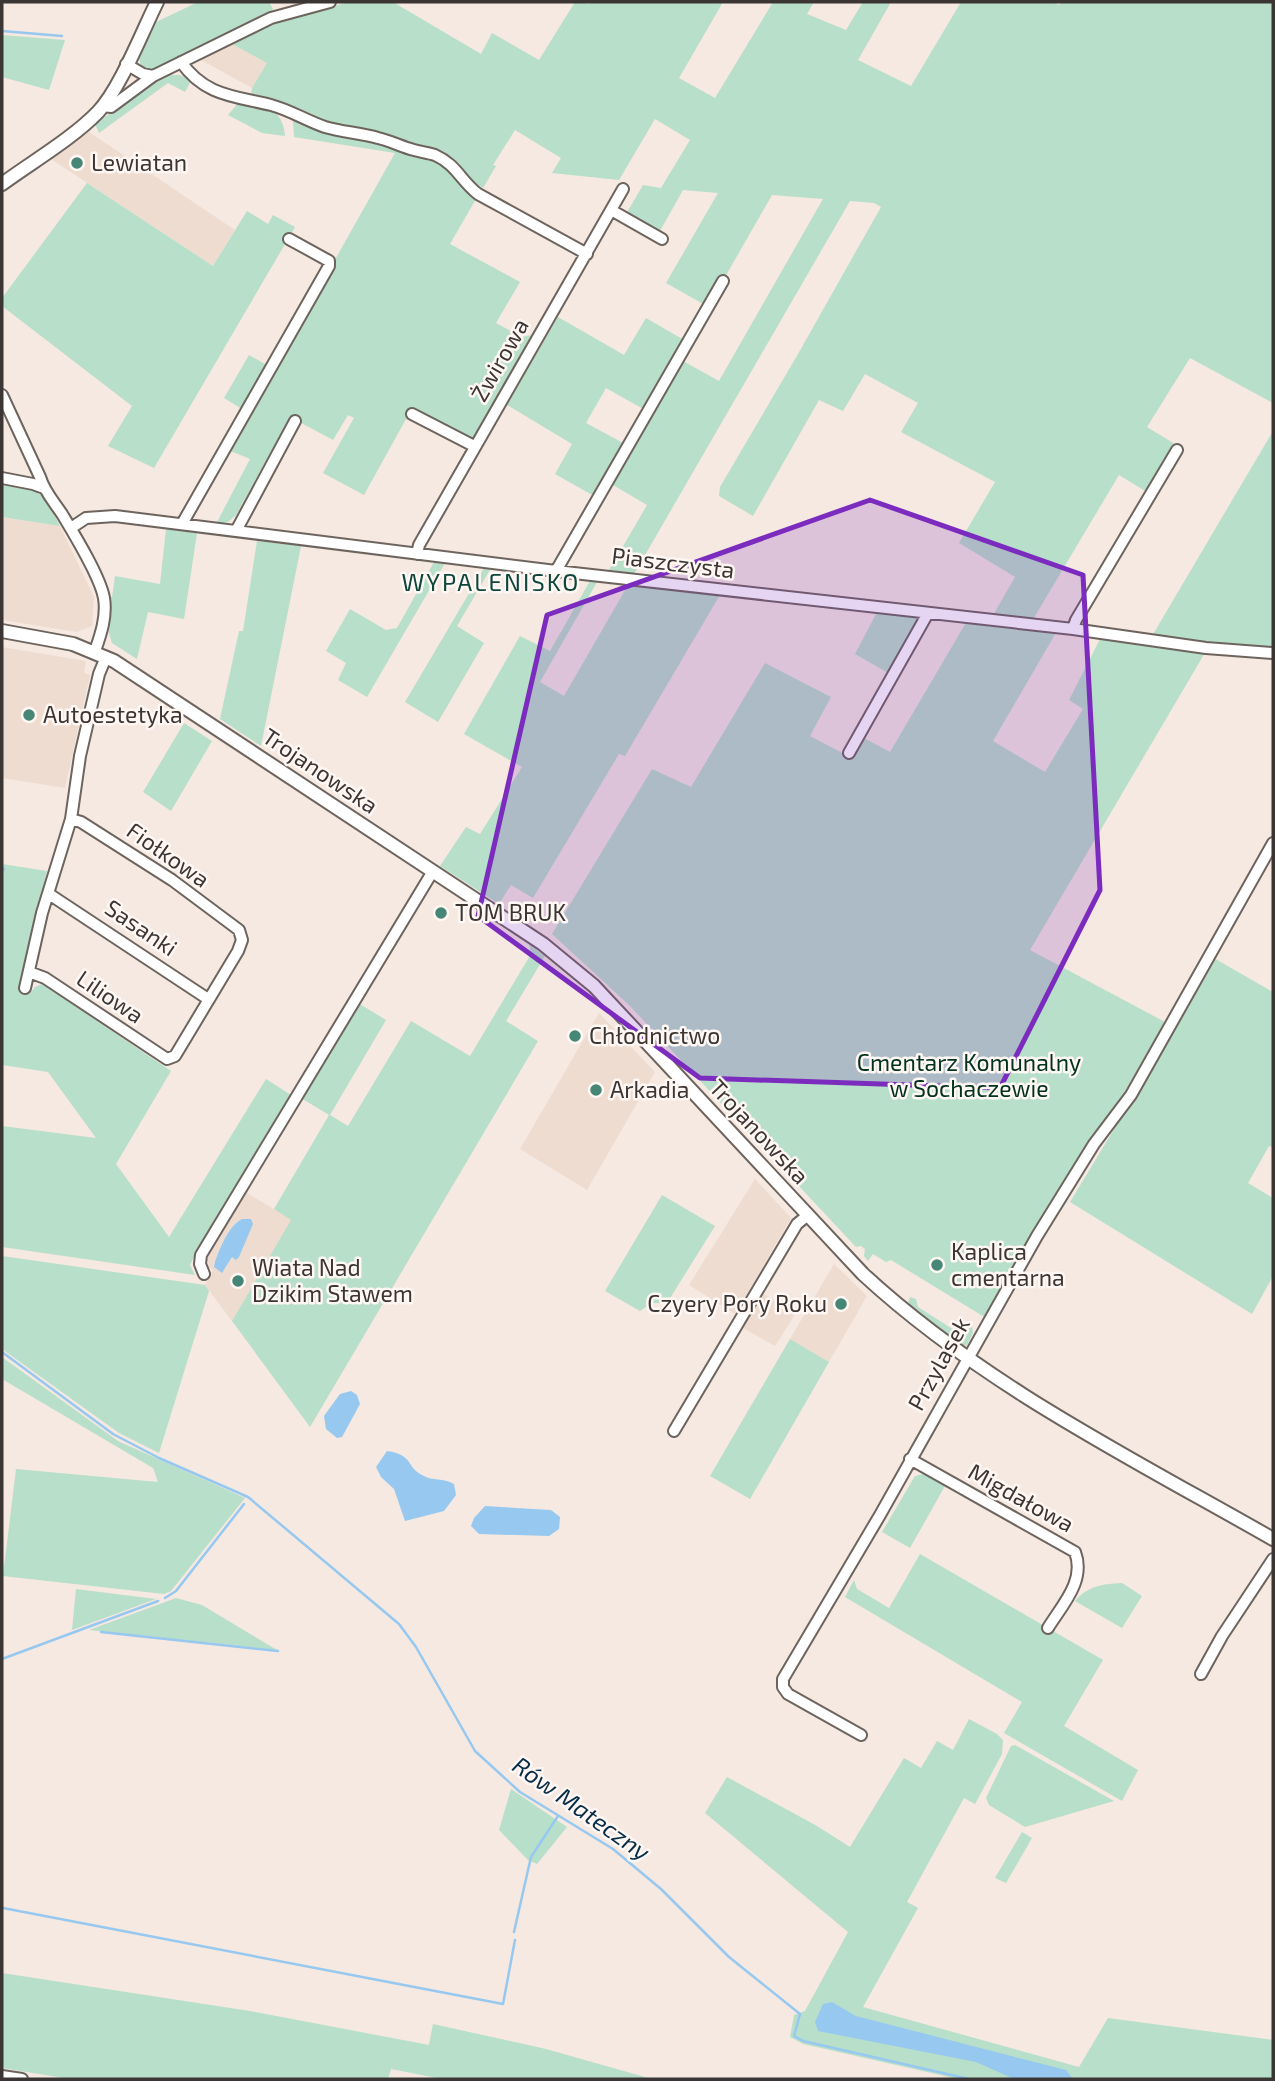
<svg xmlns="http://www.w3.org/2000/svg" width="1275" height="2081" viewBox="0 0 1275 2081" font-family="'Exo 2',sans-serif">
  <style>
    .built { fill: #eedcd0 }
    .green { fill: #b8dfc9 }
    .water { fill: #97c8ef }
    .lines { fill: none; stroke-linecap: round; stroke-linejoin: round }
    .stream { stroke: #97c8ef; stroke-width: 2.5 }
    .minor-casing { stroke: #6e645e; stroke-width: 14 }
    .tertiary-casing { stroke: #6e645e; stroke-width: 16 }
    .minor { stroke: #fff; stroke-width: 10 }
    .tertiary { stroke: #fff; stroke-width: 12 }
    .marked { fill: #7b2cbf; fill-opacity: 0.2; stroke: #7b2cbf; stroke-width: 5; stroke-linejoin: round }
    .poi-dot { fill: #458676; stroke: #fff7f3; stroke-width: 2.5 }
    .labels { text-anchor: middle; stroke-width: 5; stroke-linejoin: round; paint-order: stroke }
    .poi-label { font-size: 23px; fill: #3b3634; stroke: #fff7f3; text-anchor: start }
    .street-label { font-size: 23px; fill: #3b3634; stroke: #fff7f3 }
    .park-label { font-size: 23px; fill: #00321f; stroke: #fff7f3 }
    .neighbourhood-label { font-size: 24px; letter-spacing: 2px; fill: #0d463a; stroke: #fff7f3 }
    .water-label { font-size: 24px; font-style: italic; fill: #072e48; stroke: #fff7f3 }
  </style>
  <rect width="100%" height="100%" fill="#f5e9e2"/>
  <path class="built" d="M232,44L267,63L252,88L201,60Z
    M89,132L235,230L213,266L51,159Z
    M2,517L60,526L94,597L92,626L77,632L2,620Z
    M2,647L86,661L84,673L90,675L65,788L2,778Z
    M599,1013L655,1072L587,1190L520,1149Z
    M755,1179L791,1218L735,1314L689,1285Z
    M245,1192L292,1220L232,1321L205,1285L213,1270L209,1267L207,1255Z
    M834,1264L867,1296L829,1362L790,1339Z
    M764,1294L796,1313L775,1346L743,1328Z"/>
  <path class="green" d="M198,2H269L273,9L268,15L153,71L145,70L141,67L138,53L154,23Z
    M349,2H393L481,54L492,33L539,60L575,2L590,4L591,2H723L679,78L715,98L773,2H814L807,14L846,30L863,2H891L858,60L911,86L961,2H1052L1059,5L1061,2H1273V403L1190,358L1147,427L1175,444L1147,492L1119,475L1032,621L992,617L1015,577L959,543L995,482L901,432L918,403L865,374L843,411L819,400L753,516L719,496L720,487L798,354L881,207L874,203L850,201L634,574L608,572L647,505L613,485L683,361L719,381L823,199L772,195L725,277L705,305L666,283L718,193L683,190L660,231H655L626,214L643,185L661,188L690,140L655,119L619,180L552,173L561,158L515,130L493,165L496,166L483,188L468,178L459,163L438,151L383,133L332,124L299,108L251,95L252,88L267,63L232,44L274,23Z
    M2,35L65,40L49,90L2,77Z
    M169,75H180L191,81L185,92L168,83L99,133L95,124L157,80Z
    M239,102C263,106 283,107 285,136L262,133L228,115Z
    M290,114L434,159L455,173L460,183L476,199L450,244L520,282L496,323L522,337L532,335L472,442L411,410L364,495L323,473L354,418L348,415L333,440L290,417L236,515L228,522L216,524L250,459L228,450L395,153L294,137L293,121Z
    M87,183L213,266L247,211L268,224L273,215L295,227L154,468L108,446L132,406L2,306V298Z
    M558,317L624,355L646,318L684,340L645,410L606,388L586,423L625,444L594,496L555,474L572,444L507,405Z
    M249,355L270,367L245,411L224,398Z
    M1273,431V651L1152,636Z
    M2,485C43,492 41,488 60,526L2,517Z
    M166,529L197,533L184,619L148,612L137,659L112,643L109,633L110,597H112L115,576L160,584Z
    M257,541L301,546L261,746L220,719L239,631H243Z
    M434,562L445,563L367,697L338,680L346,663L326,651L350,609L386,630L397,628Z
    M484,568H491L457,626L484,643L438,722L405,702Z
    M590,581L597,582L540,682L564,696L628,585L720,595L625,756L619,754L533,898L511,885L499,904L440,866L466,827L480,834L522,767L464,734L520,636L550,651Z
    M877,612L918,618L919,624L890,674L855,654Z
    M967,621L1057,631L993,741L1045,772L1083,709L1069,700L1101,637L1206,651L1030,950L1165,1022L1107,1122L1056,1194L992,1304L986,1318L891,1260L886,1262L873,1254L868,1261L864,1256L865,1249L861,1246L856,1247L629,1005L552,934L652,769L691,787L765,663L831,697L810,736L852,758L864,738L890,752Z
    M184,723L212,741L171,811L143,792Z
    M2,864L47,871L21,988L33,990L35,987L42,984L171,1071L116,1164L169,1237L266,1079L291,1095L194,1257L190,1265L195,1275L2,1247V1126L96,1138L48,1072L2,1065Z
    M529,944L545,956L506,1021L538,1041L310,1427L232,1321L291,1220L274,1209L329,1115L301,1098L358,1003L386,1020L330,1115L348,1126L411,1021L470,1056L531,954Z
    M1212,957L1273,992V1147L1269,1146L1248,1183L1273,1198V1276L1252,1314L1070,1202L1125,1111Z
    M662,1195L715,1226L667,1303H652L640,1311L605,1291Z
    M2,1256L205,1285L209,1291L159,1453L119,1433L2,1349Z
    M910,1297L916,1299L918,1307L962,1335L969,1325L972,1327L973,1333L967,1345L963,1346L958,1343L956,1346L907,1307Z
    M790,1339L829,1362L750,1499L710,1476Z
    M2,1357L118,1441L245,1498L171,1591L164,1594L3,1576L16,1469L158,1482L153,1468L2,1379Z
    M924,1474L945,1486L910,1548L882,1532L915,1476Z
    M920,1554L1103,1660L1064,1726L1138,1770L1122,1801L1004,1733L1022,1702L845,1597L854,1580L857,1589L889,1608Z
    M1122,1583L1142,1596L1122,1628L1075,1601C1088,1586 1102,1584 1122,1583Z
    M76,1589L156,1599L72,1630Z
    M176,1598L202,1605L277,1650L89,1630Z
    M969,1719L997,1734L1003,1740L1002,1754L975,1804L964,1798L907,1902L918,1908L863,2007L1079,2067L1108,2018L1273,2040V2079H958L803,2044L790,2037L794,2015L805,2011L848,1932L705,1813L727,1777L817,1826L850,1847L904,1758L921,1768L937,1741L953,1750Z
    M1015,1745L1114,1801L1025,1827L989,1805L986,1798L1011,1746Z
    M511,1789L567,1827L537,1864L528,1860L499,1830Z
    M1022,1832L1032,1838L1006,1883L995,1878Z
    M2,1973L250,2011L429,2045L433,2024L546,2049L652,2079H442L391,2069L388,2079H70L2,2068Z"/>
  <path class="water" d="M242,1219H251L253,1224L239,1257L236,1260L232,1257L222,1273L214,1267L215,1262C220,1247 229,1226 242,1219Z
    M351,1391L357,1395L360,1404L342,1437L337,1438L326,1429L324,1416L340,1394Z
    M387,1451C414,1455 406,1467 422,1475C433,1482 443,1477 454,1484L456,1495L444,1511L405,1521L394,1489L381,1477L376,1467Z
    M485,1506L551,1510L560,1517L559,1529L549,1536L479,1534L471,1526L474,1518Z
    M832,2002L856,2016L1066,2070L1073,2079H1014L976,2062L818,2031L815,2022L823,2004Z"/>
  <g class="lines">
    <path class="stream" d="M2,31L62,36
      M2,871L4,869
      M2,1352L113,1434L159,1458L248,1497L399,1624L416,1647L475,1751L520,1792L613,1849L661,1889L729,1957L800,2014L794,2036L803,2041L969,2079
      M165,1598L176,1591L244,1504
      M101,1632L278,1651
      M2,1659L158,1601
      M3,1908L503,2004L515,1940
      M514,1932L531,1857L558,1816"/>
    <g class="minor-casing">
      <path id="minor" d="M181,62C205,96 234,96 271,105C290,110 307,121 325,127C342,132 361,133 378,138C391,141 402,147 414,150C421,152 429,153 435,155C457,165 460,180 478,194L587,254
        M126,64L143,74L153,76
        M103,106L111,107L153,76L271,18L330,2
        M611,210L662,239
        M2,395L40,477C44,491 54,502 62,514C74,534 100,576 104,598C107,616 101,634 95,651
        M412,414L474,446
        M2,478L33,484L44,488
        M182,524L329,266V261L289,239
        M71,528L86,518L115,516L556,571L1073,629L1206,648L1273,653
        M236,531L295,421
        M417,554L419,545L623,189
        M556,571L723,281
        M1073,629L1076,620L1177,450
        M849,753L928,613
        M49,894L208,999
        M29,972L45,978L167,1059L175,1056L238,951L242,940L239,930L172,880L81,822L71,819
        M25,988L42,913L71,819L80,756L99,674L106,657
        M204,1274L200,1264L201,1255L433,871
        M674,1431L797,1224L808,1215
        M910,1459L1075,1552C1086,1581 1062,1605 1048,1628
        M1201,1674L1222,1636L1273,1559
        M861,1735L788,1694L783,1687V1679L880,1515L1037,1236L1094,1144L1131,1095L1273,843
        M2,2076L22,2079"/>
    </g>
    <g class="tertiary-casing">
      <path id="tertiary" d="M2,184C32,162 73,138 98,112C120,89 142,32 157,2
        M2,631L73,644L114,661L543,944L594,986L863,1274C983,1385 1133,1459 1273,1539"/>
    </g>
    <use href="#minor" class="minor"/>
    <use href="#tertiary" class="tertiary"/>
  </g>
  <path class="marked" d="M870,500L1083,575L1100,890L1000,1088L700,1078L478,916L547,615Z"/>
  <g class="poi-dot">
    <circle cx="77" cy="163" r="7"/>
    <circle cx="29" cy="715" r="7"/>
    <circle cx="441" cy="913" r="7"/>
    <circle cx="575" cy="1036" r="7"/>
    <circle cx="596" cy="1090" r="7"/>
    <circle cx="937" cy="1265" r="7"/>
    <circle cx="238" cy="1281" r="7"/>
    <circle cx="841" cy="1304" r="7"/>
  </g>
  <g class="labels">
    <g class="poi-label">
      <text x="91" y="171">Lewiatan</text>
      <text x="43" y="723">Autoestetyka</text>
      <text x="455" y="921">TOM BRUK</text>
      <text x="589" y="1044">Chłodnictwo</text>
      <text x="610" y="1098">Arkadia</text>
      <text x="951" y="1260">Kaplica<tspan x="951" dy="26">cmentarna</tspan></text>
      <text x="252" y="1276">Wiata Nad<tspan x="252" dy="26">Dzikim Stawem</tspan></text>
      <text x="827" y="1312" text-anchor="end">Czyery Pory Roku</text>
    </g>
    <g class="street-label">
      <text transform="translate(500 360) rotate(-60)" y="8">Żwirowa</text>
      <text transform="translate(673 563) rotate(7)" y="8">Piaszczysta</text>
      <text transform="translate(320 771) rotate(34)" y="8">Trojanowska</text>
      <text transform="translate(168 855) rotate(35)" y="8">Fiołkowa</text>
      <text transform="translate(141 928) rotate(34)" y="8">Sasanki</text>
      <text transform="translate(110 997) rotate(34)" y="8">Liliowa</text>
      <text transform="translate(759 1132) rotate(47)" y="8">Trojanowska</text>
      <text transform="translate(939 1364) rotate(-61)" y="8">Przylasek</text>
      <text transform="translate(1021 1498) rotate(29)" y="8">Migdałowa</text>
    </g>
    <g class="park-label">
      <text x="969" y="1071">Cmentarz Komunalny<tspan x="969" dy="26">w Sochaczewie</tspan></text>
    </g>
    <g class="neighbourhood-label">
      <text x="491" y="591">WYPALENISKO</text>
    </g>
    <g class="water-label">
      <text transform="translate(581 1809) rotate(35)" y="8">Rów Mateczny</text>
    </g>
  </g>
  <rect width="1275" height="2081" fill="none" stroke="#3b3634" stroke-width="7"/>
</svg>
